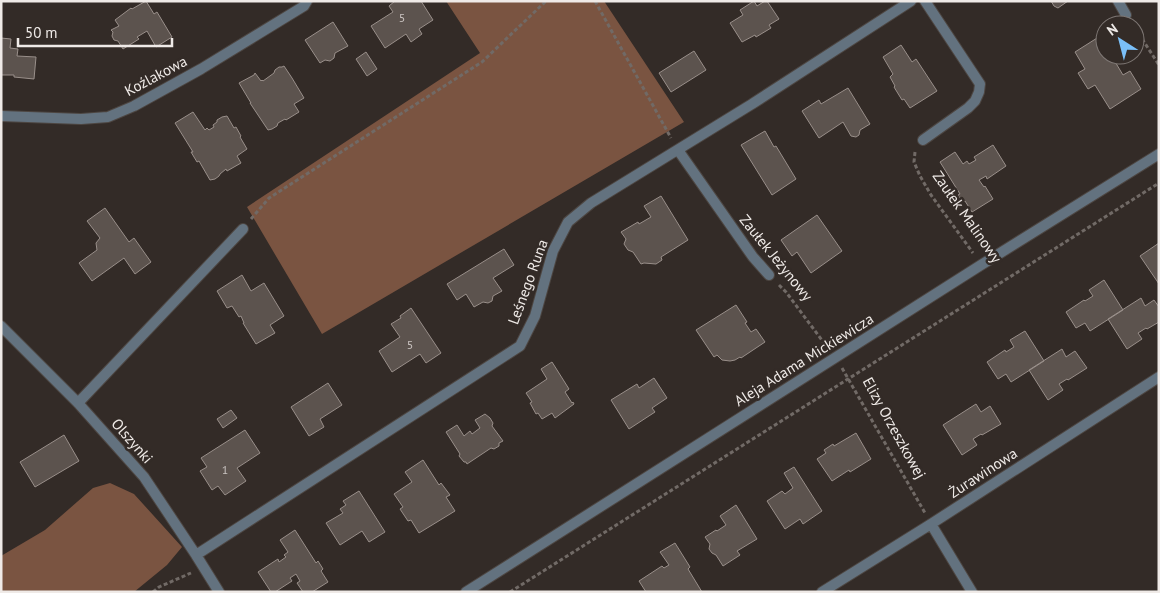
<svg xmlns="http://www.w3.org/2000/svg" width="1160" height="593" viewBox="0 0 1160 593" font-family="'PT Sans',sans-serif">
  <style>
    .forest { fill: #7a5441 }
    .building { fill: #5c534e; stroke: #998f8a }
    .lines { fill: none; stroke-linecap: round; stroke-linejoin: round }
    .street-casing { stroke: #4d4642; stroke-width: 12 }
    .path { stroke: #716a66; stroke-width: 3; stroke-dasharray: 4 2.5; stroke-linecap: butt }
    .street { stroke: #63727f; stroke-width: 10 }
    .labels { text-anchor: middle; stroke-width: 5; stroke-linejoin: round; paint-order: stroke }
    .number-label { font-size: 12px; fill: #cac4c1 }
    .street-label { font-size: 15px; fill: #efeae7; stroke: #332b27 }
  </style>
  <rect width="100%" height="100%" fill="#332b27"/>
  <path class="forest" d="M446,1H604L684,122L322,334L247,207L480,53Z
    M110,483L134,494L182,547L167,565L134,592H1V556L45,530L93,488Z"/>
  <path class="building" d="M146,1L154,14L157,12L172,37L156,47L147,31L137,37L139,39L123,49L118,41L114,40L112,36L113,32L111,30L119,26L115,20L131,8L132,9Z
    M395,1H421L433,20L419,29L422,34L411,42L406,34L385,48L371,26L393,12L389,6Z
    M754,1L757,6L765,1H767L779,19L769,25L771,28L756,37L755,35L742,42L730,23L743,15L740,10Z
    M1051,1H1068L1058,8L1054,6Z
    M333,22L348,46L335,53L334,58L330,61L325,60L320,63L305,40Z
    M1105,33V55H1111L1123,75L1130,71L1141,89L1110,109L1095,85L1088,89L1078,73L1085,69L1075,52Z
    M1,38L11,39L10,48L18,49L17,56L36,57L34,79L14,77V75H1Z
    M901,45L912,62L916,59L937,91L910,108L904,99L902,100L894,87L895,86L890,77L893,74L883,57Z
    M694,51L706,70L671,92L659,73Z
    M366,52L377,69L367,76L356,59Z
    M284,66L292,78L304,98L294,104L299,112L286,120L285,119L278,123L277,126L272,129L268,130L250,103H251L239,83L254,75L255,73L261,81L262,80L263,81L274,73L275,70L279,67H282Z
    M848,88L870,124L860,130L859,135L856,137L851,136L843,122L819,138L802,111L819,100L821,104Z
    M193,112L205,130L207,128L209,130L214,127L213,125L217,122V120L222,117L227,116L234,128L236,127L241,136L240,137L247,149L237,156L241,163L227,171L226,169L220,174L219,176L215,179L210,180L199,161L197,162L191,152H193L175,123Z
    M765,131L774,147L776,146L796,179L772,195L741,145Z
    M993,145L1006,166L987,179L986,176L979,180L984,187L985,186L993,199L972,212L965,201L962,202L958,195L960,194L940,162L955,152L963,164L967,161L969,164L976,160L974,157Z
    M661,196L688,240L661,257L662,260L656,264L644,263L641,264L633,252L628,250L624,244L626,239L621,232L638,222L639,224L651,217L644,206Z
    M105,208L129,242L134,238L151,262L135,274L124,258L92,281L79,263L97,250L96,243L100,238L87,221Z
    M817,215L842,251L811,273L797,252L792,256L781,240Z
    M1159,243V284L1140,256Z
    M504,249L514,265L493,278L502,291L493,296L492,301L488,303L483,302L474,307L466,294L457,300L447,284Z
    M242,275L251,291L264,283L284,316L270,325L275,333L256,344L243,323H244L241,316L239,317L232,306L227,308L217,291Z
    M1104,280L1123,310L1090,331L1085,323L1076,328L1066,312L1084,300L1085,301L1093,296L1089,290Z
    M1141,298L1145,306L1154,300L1159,307V322L1147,329L1146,328L1138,333L1142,339L1127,349L1108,319Z
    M736,305L747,322L745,323L751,332L756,329L765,342L741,358L740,357L735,360L730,361L722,360L717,355L714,357L696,330Z
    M411,308L441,353L426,363L420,354L392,372L379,351L400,337L391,324L401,318L400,316Z
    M1025,331L1044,361L1011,382L1006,374L998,379L987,362L1005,350L1006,352L1014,347L1010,340Z
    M1062,349L1066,357L1075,351L1087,368L1068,380L1067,379L1059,384L1063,390L1048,400L1029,370Z
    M552,362L569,389L565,392L572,403L573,402L574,404L555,418L552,413L542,419L538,413L536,414L530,403L532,402L526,393L547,379L541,369Z
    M654,378L667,398L652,408L655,412L629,429L611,400L637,384L639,388Z
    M328,383L342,405L320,419L324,427L309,436L291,407Z
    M976,404L981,412L990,406L1001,424L982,435L981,434L973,439L977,445L962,455L943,425Z
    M231,410L237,418L223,428L217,419Z
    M485,414L490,418L493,423L492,426L503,441L499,443V446L494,449L491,448L467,464L466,462H464L459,456L460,454L446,432L457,425L464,436L470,431L472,434L480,428L475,420Z
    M245,430L260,453L237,468L246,481L225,495L218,486L212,490L200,471L207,467L201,458Z
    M856,433L871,459L850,472L849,470L832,481L817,459L826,453L824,450L833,444L834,446Z
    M64,435L79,461L35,487L20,462Z
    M423,460L439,485L441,483L450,495L446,497L455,511L419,533L411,520L408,521L400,509L403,507L394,494L412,482L405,472Z
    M794,467L822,511L803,524L800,519L785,529L767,501L782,491L785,494L793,488L784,473Z
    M359,491L385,532L369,542L362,531L340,545L326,523L343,513L340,509L346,505L343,501Z
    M736,505L757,539L737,551L740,555L723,566L716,555L712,553L709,549L710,544L705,537L716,530L717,531L726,525L720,516Z
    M295,530L316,563L318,561L323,569L321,571L328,582L312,592H303L297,583L300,581L296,574L290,578L292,581L275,592H271L258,572L278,559L279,562L286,557L284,555L288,552L280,540Z
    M675,543L690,567L688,569L702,592H646L639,581L662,566L664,568L669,565L660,552Z"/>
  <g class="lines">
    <g class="street-casing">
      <path id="street" d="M1118,1L1126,15
        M1,116L81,119L108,117L134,106L201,69L304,6L307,1
        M923,140L968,108L975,101L979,92L980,84L925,1
        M678,150L753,257L769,275
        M1,326L78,403L144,477L196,555L219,592
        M78,403L243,229
        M931,524L972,592
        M196,555L520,346L535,316L553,251L568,222L591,203L752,104L911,1
        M466,592L981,265L1159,154
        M822,592L931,524L1159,377"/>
    </g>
    <path class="path" d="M595,1L671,138
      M1135,28L1159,65
      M915,152L914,162L920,176L931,195L973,253
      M251,219L269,198L482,62L546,1
      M779,285L786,292L827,347
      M842,368L925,513
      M153,592L159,587L191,573
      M510,592L1159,183"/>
    <use href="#street" class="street"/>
  </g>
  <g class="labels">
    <g class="number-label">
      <text x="402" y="22">5</text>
      <text x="410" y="349">5</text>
      <text x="225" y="474">1</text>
    </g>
    <g class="street-label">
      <text transform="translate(156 76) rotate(-28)" y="5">Koźlakowa</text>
      <text transform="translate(967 217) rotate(55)" y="5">Zaułek Malinowy</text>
      <text transform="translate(776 258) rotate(51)" y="5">Zaułek Jeżynowy</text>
      <text transform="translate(528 282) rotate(-70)" y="5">Leśnego Runa</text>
      <text transform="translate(804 360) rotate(-32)" y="5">Aleja Adama Mickiewicza</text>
      <text transform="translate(894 428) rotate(61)" y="5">Elizy Orzeszkowej</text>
      <text transform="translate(132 441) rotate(49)" y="5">Olszynki</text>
      <text transform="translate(983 473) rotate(-33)" y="5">Żurawinowa</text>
    </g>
  </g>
  <rect width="1160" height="593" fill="none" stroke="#efeae7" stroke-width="5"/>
  <g transform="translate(1120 40) rotate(324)"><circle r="24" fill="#332b27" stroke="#7e7774"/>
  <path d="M0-4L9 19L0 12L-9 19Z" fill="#7abff8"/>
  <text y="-8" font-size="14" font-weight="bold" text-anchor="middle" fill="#efeae7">N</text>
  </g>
  <path d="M18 38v8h154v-8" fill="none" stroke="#efeae7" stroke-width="2.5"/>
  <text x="25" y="38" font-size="15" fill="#efeae7" stroke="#332b27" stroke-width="4" paint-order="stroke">50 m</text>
</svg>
